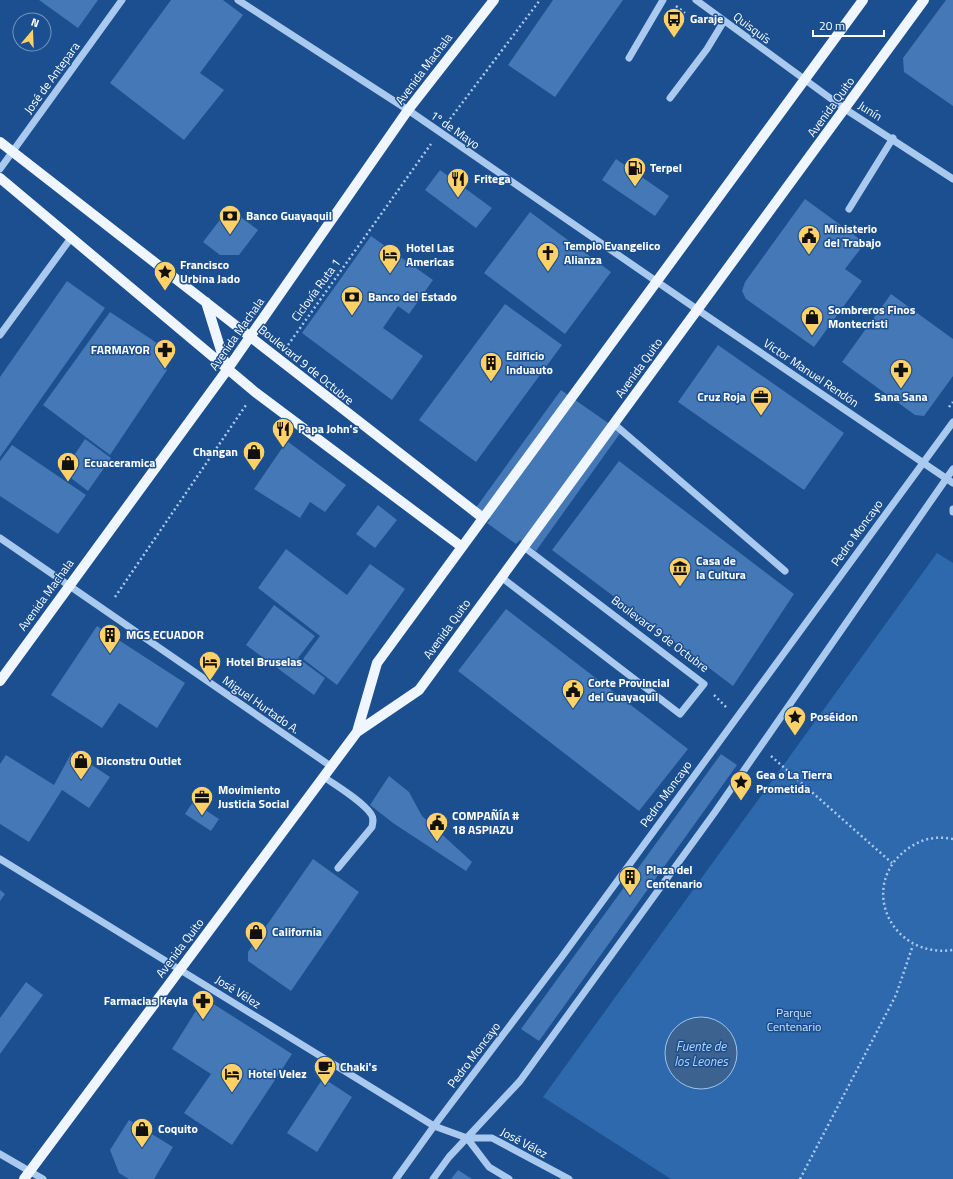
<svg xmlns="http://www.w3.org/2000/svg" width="953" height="1179" viewBox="0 0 953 1179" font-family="'Titillium Web',sans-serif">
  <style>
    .green { fill: #2e69ad }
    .water { fill: #3c6290; stroke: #9cc4f0 }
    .building { fill: #4478b7 }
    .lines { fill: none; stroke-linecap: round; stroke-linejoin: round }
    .path { stroke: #a9c9ee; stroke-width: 2.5; stroke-dasharray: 2 3; stroke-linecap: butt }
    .minor { stroke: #a9c9ee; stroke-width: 7 }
    .major { stroke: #f0f6ff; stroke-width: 10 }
    .labels { text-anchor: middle; stroke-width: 3; stroke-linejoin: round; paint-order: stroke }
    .poi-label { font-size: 12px; font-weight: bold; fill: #fff; stroke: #1b4f8f; text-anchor: start }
    .street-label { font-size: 12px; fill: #fff; stroke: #1b4f8f }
    .park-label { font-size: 12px; fill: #cfe3fa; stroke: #1b4f8f }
    .water-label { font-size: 13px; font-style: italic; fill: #b5d3f5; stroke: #1b4f8f }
  </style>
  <rect width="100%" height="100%" fill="#1b4f8f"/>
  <path class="green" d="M937,553L953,563V1179H671L543,1097Z"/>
  <path class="water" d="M665 1053a36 36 0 1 1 72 0a36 36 0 1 1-72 0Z"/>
  <path class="building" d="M39,0H98L78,28Z
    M171,0H223L243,15L200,73L224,90L184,140L110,83Z
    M553,0H623L555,97L508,65Z
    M946,0H953V106L904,72L903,58Z
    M616,159L669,196L655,216L602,180Z
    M440,170L492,208L476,228L425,190Z
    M805,199L865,243L845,269L862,281L814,347L746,299L742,291L745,282Z
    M229,208L258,230L239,255H220L203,242Z
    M530,212L611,272L565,334L484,273Z
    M371,236L433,280L409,314L398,306L383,328L423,356L392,400L302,333Z
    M67,281L105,308L0,457V377Z
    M891,294L953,339V376L924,416L915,415L842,362Z
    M505,304L562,345L476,462L419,420Z
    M110,312L160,345L167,370L110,455L43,405Z
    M718,345L844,433L804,490L678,402Z
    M561,390L621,432L536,551L520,540L516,544L487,523L490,520L475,509Z
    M85,439L111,458L88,491L63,472Z
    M287,441L346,485L325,512L310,502L300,518L254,489Z
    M12,445L86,495L58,534L0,496V461Z
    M619,461L794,594L733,686L552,550Z
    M378,505L397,520L375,548L356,534Z
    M286,549L347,595L370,564L405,589L337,685L303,659L320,636L258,588Z
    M274,605L315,636L298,658L325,678L314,695L246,645Z
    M506,609L688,749L639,811L458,671Z
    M97,626L185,683L157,728L119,703L102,728L51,695Z
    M72,752L110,777L89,808L62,790L29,842L0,824V764L6,755L54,785Z
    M721,754L737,765L539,1041L521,1029Z
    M389,776L409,792L422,816L472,862L466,871L393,823L370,805Z
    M193,802L219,819L211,831L185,814Z
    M313,859L359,892L291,991L248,961V952Z
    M0,890L5,894L0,901Z
    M26,982L43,995L0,1054V1018Z
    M204,998L292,1054L232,1145L184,1113L211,1074L172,1049Z
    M323,1078L352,1097L317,1152L287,1133Z
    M129,1120L173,1147L154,1179H129L119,1173L110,1150Z
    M458,1170L472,1179H451Z"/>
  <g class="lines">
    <path class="path" d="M676,6L685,13
      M450,119L540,0
      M288,345L431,144
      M949,407L953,402
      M115,597L246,405
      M714,695L726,707
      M771,756L892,863
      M953,839C939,836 924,838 912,846C856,880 888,959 953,950
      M800,1179L896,995L913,945"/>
    <path class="minor" d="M238,0L408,110L698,310L953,483
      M696,0L845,109L953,179
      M629,58L663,0
      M670,98L707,49L724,21
      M0,169L122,0
      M849,209L893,138
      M0,335L71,238
      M614,424L785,571
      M953,509V512
      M0,538L332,767
      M501,577L680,714L704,684L524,547
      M324,777C338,787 362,801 371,814C374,818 373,822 372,827L338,868
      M0,859L434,1126L467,1138H492L569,1179
      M467,1138L489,1167L509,1179
      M0,1154L43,1179
      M396,1179L434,1126L561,958L953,422
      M433,1179L449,1157L520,1081L715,812L953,469"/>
    <path class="major" d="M0,142L483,518
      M0,178L255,392L462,547
      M206,302L227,370
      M0,681L227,370L408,110L494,0
      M357,732L377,663L863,0
      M24,1179L357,732L419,690L924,0"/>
  </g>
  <defs>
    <g id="bus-pin" transform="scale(1.15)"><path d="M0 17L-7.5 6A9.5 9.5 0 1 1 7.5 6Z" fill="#ffd166" stroke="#1b4f8f"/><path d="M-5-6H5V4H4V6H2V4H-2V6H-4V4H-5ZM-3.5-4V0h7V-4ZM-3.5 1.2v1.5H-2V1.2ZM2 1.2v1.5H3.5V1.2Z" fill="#111"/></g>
    <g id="fuel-pin" transform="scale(1.15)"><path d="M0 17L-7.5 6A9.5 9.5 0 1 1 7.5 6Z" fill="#ffd166" stroke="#1b4f8f"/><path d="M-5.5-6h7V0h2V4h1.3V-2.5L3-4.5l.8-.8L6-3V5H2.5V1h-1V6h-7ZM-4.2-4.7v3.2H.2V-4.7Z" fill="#111"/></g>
    <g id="restaurant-pin" transform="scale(1.15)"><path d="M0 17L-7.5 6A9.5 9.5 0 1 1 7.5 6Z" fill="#ffd166" stroke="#1b4f8f"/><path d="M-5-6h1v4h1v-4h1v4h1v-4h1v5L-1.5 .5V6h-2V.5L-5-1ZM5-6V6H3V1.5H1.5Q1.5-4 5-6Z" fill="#111"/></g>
    <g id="bank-pin" transform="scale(1.15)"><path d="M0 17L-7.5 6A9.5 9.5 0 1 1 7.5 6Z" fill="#ffd166" stroke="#1b4f8f"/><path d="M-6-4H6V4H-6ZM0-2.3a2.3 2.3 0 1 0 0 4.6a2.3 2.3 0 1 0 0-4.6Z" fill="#111"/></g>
    <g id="civic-pin" transform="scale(1.15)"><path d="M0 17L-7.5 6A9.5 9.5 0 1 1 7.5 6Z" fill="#ffd166" stroke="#1b4f8f"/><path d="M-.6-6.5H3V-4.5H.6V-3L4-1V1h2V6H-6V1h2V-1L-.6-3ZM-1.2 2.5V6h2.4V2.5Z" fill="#111"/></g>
    <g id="church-pin" transform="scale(1.15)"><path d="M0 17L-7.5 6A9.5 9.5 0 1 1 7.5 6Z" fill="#ffd166" stroke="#1b4f8f"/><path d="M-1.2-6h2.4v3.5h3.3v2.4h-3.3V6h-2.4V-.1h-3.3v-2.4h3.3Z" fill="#111"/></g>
    <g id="hotel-pin" transform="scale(1.15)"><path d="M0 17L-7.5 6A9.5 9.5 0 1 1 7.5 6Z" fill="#ffd166" stroke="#1b4f8f"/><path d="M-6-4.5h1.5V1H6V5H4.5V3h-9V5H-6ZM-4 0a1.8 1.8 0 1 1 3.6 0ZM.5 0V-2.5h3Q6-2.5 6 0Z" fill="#111"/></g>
    <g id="sight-pin" transform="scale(1.15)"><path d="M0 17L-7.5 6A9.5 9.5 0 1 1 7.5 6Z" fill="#ffd166" stroke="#1b4f8f"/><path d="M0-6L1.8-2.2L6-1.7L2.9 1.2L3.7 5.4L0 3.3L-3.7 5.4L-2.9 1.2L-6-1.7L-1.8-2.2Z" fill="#111"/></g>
    <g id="shop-pin" transform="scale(1.15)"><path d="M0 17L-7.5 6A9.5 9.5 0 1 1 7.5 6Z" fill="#ffd166" stroke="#1b4f8f"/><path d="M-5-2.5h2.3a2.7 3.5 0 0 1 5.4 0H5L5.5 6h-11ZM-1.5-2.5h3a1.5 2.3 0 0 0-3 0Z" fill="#111"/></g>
    <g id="pharmacy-pin" transform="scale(1.15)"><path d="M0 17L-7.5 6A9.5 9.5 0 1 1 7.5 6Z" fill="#ffd166" stroke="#1b4f8f"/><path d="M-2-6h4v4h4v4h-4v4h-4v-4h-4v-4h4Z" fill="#111"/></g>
    <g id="building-pin" transform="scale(1.15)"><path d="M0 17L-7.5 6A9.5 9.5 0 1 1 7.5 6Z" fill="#ffd166" stroke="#1b4f8f"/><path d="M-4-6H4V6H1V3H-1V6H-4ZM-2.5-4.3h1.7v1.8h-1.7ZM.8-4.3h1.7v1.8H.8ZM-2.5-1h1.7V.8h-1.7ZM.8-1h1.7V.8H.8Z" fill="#111"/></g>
    <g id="office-pin" transform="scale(1.15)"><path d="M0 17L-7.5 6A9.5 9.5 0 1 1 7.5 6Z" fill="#ffd166" stroke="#1b4f8f"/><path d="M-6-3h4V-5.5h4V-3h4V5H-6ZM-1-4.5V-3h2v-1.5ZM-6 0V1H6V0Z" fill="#111"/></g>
    <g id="museum-pin" transform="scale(1.15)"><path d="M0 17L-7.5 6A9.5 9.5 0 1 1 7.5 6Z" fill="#ffd166" stroke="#1b4f8f"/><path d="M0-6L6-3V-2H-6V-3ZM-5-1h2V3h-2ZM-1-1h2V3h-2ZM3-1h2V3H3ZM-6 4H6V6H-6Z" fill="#111"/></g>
    <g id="cafe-pin" transform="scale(1.15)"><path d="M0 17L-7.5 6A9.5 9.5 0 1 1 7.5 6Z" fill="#ffd166" stroke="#1b4f8f"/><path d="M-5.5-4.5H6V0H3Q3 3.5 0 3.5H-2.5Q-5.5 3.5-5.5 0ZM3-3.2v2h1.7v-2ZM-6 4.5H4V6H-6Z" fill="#111"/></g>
  </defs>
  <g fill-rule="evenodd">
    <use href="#bus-pin" x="674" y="19"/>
    <use href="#fuel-pin" x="635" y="168"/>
    <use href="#restaurant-pin" x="458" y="179"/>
    <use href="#bank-pin" x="230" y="216"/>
    <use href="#civic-pin" x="809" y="236"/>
    <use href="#church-pin" x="548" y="253"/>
    <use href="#hotel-pin" x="390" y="255"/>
    <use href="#sight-pin" x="165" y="272"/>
    <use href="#bank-pin" x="352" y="297"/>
    <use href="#shop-pin" x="812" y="317"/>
    <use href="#pharmacy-pin" x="165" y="350"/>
    <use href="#building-pin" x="491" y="363"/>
    <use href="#pharmacy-pin" x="901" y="370"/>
    <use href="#office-pin" x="761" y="397"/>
    <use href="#restaurant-pin" x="283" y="429"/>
    <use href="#shop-pin" x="254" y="452"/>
    <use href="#shop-pin" x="68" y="463"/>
    <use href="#museum-pin" x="680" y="568"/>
    <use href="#building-pin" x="110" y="635"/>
    <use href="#hotel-pin" x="210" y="662"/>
    <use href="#civic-pin" x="573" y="690"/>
    <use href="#sight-pin" x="795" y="717"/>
    <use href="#shop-pin" x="81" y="761"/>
    <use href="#sight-pin" x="741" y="782"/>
    <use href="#office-pin" x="202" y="797"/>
    <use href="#civic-pin" x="437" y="823"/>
    <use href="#building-pin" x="630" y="877"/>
    <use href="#shop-pin" x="256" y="932"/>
    <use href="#pharmacy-pin" x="203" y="1001"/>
    <use href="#cafe-pin" x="325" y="1067"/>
    <use href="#hotel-pin" x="232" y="1074"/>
    <use href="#shop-pin" x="142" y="1129"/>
  </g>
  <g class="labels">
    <g class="poi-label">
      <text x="690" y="23">Garaje</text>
      <text x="650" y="172">Terpel</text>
      <text x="474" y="183">Fritega</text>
      <text x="246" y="220">Banco Guayaquil</text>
      <text x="824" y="233">Ministerio<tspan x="824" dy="14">del Trabajo</tspan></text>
      <text x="564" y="250">Templo Evangelico<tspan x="564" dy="14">Alianza</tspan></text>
      <text x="406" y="252">Hotel Las<tspan x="406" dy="14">Americas</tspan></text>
      <text x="180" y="269">Francisco<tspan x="180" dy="14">Urbina Jado</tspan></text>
      <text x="368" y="301">Banco del Estado</text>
      <text x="828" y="314">Sombreros Finos<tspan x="828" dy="14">Montecristi</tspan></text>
      <text x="150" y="354" text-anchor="end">FARMAYOR</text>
      <text x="506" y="360">Edificio<tspan x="506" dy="14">Induauto</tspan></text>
      <text x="746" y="401" text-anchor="end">Cruz Roja</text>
      <text x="901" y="401" text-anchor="middle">Sana Sana</text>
      <text x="298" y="433">Papa John's</text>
      <text x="238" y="456" text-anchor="end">Changan</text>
      <text x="84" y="467">Ecuaceramica</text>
      <text x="696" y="565">Casa de<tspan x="696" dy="14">la Cultura</tspan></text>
      <text x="126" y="639">MGS ECUADOR</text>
      <text x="226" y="666">Hotel Bruselas</text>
      <text x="588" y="687">Corte Provincial<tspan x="588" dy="14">del Guayaquil</tspan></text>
      <text x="810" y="721">Poséidon</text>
      <text x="96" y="765">Diconstru Outlet</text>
      <text x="756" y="779">Gea o La Tierra<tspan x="756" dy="14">Prometida</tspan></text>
      <text x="218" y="794">Movimiento<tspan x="218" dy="14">Justicia Social</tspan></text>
      <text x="452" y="820">COMPAÑÍA #<tspan x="452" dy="14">18 ASPIAZU</tspan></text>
      <text x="646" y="874">Plaza del<tspan x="646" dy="14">Centenario</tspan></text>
      <text x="272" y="936">California</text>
      <text x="188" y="1005" text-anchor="end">Farmacias Keyla</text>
      <text x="340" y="1071">Chaki's</text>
      <text x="248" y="1078">Hotel Velez</text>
      <text x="158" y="1133">Coquito</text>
    </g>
    <g class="street-label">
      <text transform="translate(752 28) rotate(37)" y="4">Quisquís</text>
      <text transform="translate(424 69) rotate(-53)" y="4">Avenida Machala</text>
      <text transform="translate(52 78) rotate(-54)" y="4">José de Antepara</text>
      <text transform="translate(831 107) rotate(-54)" y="4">Avenida Quito</text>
      <text transform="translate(870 111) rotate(32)" y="4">Junín</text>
      <text transform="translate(455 130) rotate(35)" y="4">1º de Mayo</text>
      <text transform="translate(316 290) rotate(-54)" y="4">Ciclovía Ruta 1</text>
      <text transform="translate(237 334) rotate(-55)" y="4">Avenida Machala</text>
      <text transform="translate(306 365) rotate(39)" y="4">Boulevard 9 de Octubre</text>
      <text transform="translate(639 368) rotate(-54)" y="4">Avenida Quito</text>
      <text transform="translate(811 373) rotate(34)" y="4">Victor Manuel Rendón</text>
      <text transform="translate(857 533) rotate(-54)" y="4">Pedro Moncayo</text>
      <text transform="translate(46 595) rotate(-54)" y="4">Avenida Machala</text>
      <text transform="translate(447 629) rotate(-54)" y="4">Avenida Quito</text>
      <text transform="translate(660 634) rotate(37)" y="4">Boulevard 9 de Octubre</text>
      <text transform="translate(261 705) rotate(35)" y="4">Miguel Hurtado A.</text>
      <text transform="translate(666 794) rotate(-54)" y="4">Pedro Moncayo</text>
      <text transform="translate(180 948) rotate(-53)" y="4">Avenida Quito</text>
      <text transform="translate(238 992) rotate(32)" y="4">José Vélez</text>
      <text transform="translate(474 1055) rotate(-53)" y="4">Pedro Moncayo</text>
      <text transform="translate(524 1143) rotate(28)" y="4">José Vélez</text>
    </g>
    <g class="park-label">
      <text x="794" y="1017">Parque<tspan x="794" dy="14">Centenario</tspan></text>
    </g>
    <g class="water-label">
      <text x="701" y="1051">Fuente de<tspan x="701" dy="15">los Leones</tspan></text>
    </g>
  </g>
  <g transform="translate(32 32) rotate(19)"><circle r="19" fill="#1b4f8f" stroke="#7695bc"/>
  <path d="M0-3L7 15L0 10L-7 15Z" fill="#ffd166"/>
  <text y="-6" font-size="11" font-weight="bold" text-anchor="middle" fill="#ffffff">N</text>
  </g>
  <path d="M813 30v6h71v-6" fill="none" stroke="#ffffff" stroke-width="2"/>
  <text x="819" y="30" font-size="12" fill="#ffffff" stroke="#1b4f8f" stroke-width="3" paint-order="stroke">20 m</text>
</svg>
